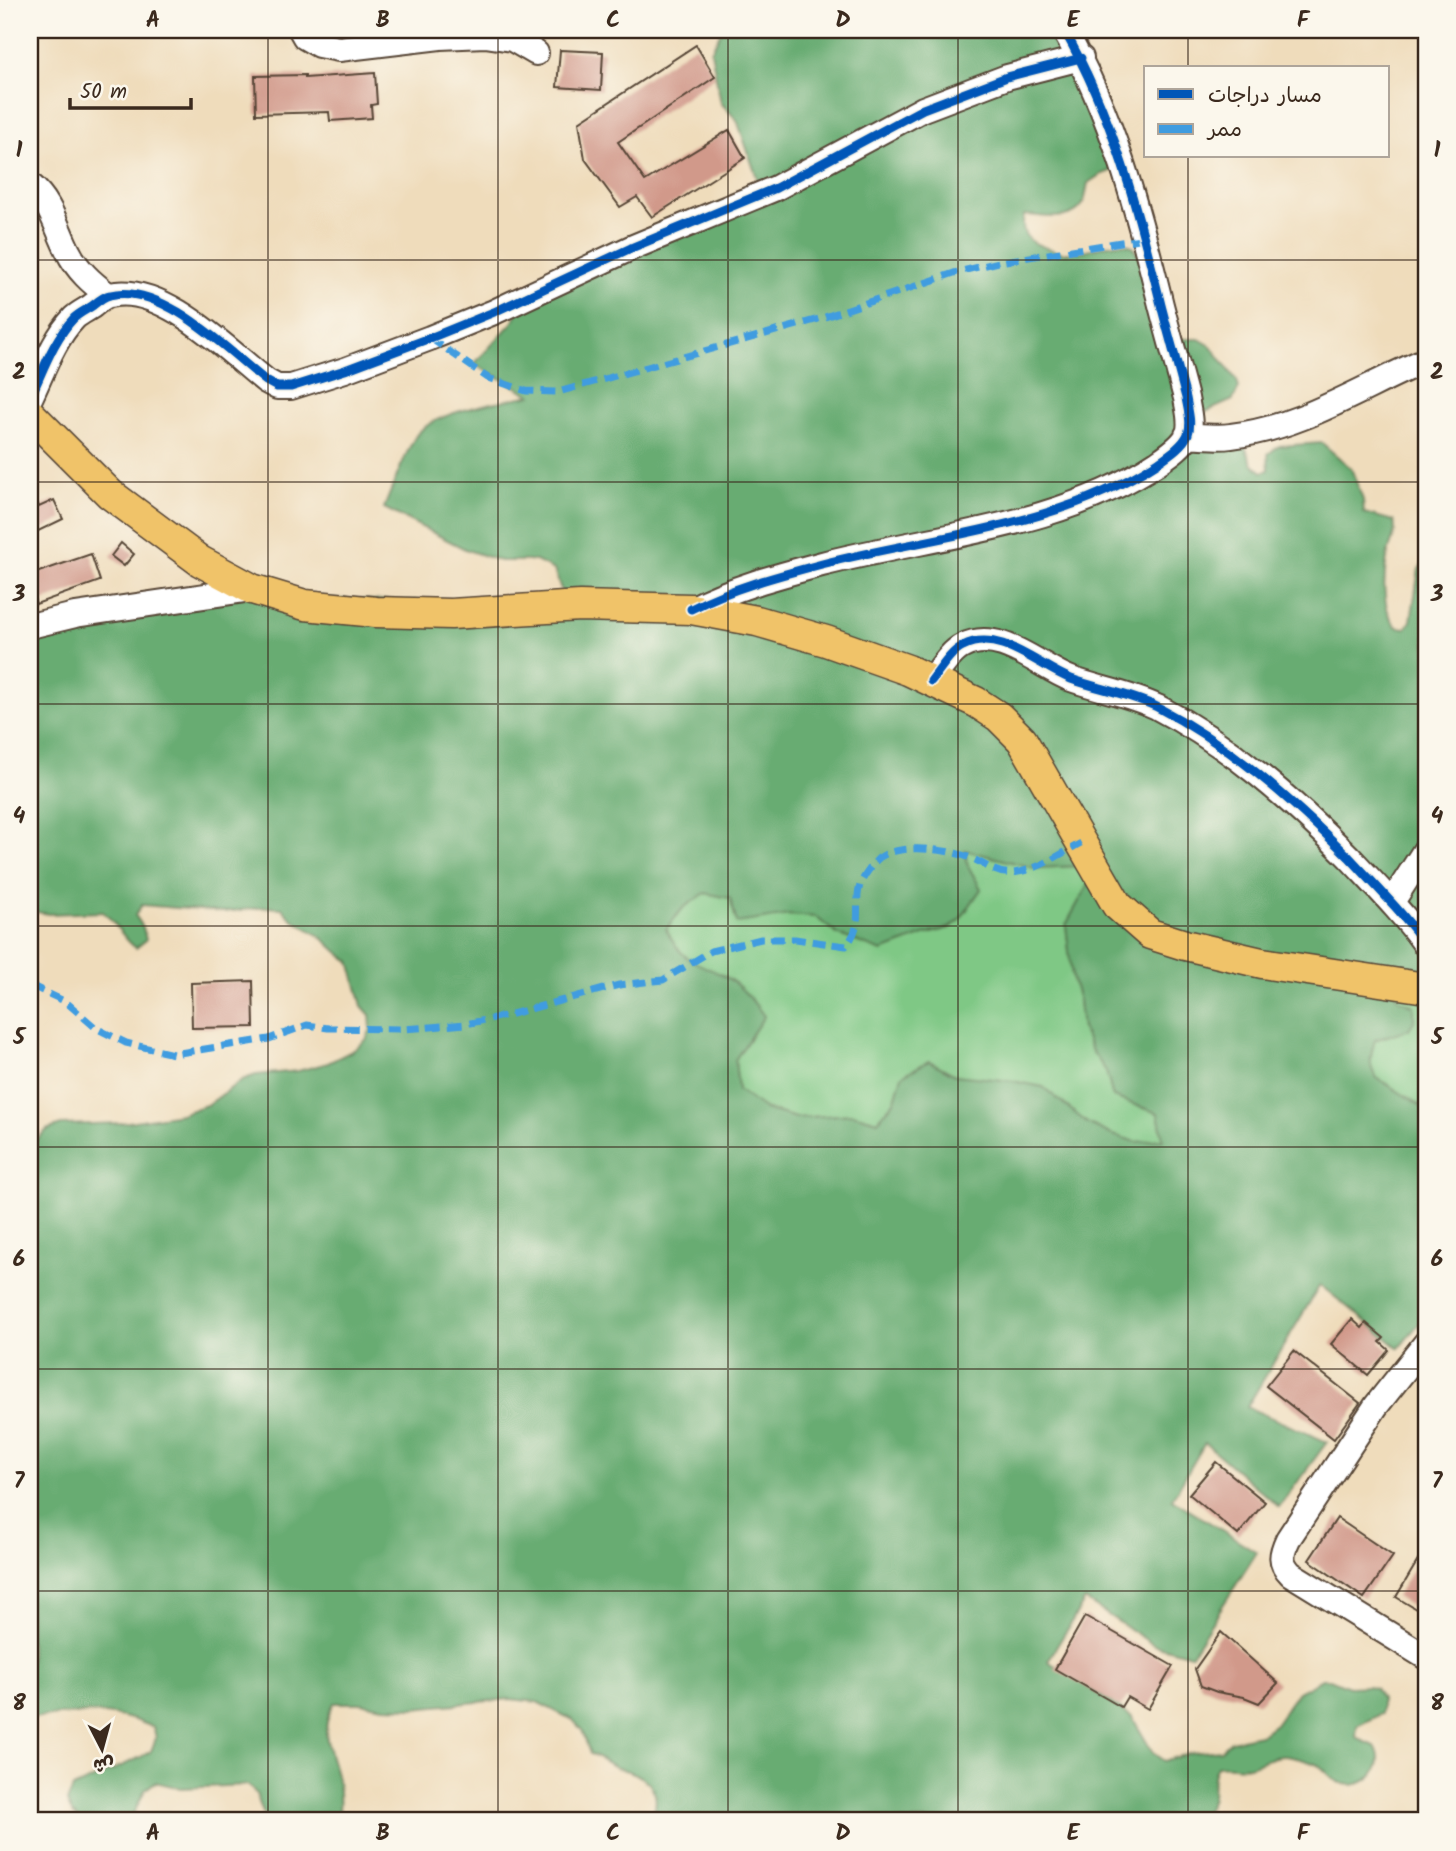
<svg xmlns="http://www.w3.org/2000/svg" width="1456" height="1851" viewBox="0 0 1456 1851" font-family="Kalam,'Playpen Sans Arabic',sans-serif">
  <style>
    .green { fill: #7fc885; stroke: #5d7952; stroke-width: 2 }
    .forest { fill: #67ac72; stroke: #516b48; stroke-width: 2; fill-rule: evenodd }
    .building { fill: #d1998a }
    .lines { fill: none; stroke-linecap: round; stroke-linejoin: round }
    .minor-casing { stroke: #564536; stroke-width: 28 }
    .major-casing { stroke: #564536; stroke-width: 33 }
    .minor { stroke: #fff; stroke-width: 24 }
    .major { stroke: #f0c369; stroke-width: 30 }
    .quiet { stroke: #3f9ce0; stroke-width: 7; stroke-dasharray: 14 7; stroke-linecap: butt }
    .cycleway-casing { stroke: #fbf7ec; stroke-width: 13 }
    .cycleway { stroke: #0057b8; stroke-width: 9 }
    .grid { fill: none; stroke: #3b2a1e; stroke-width: 2; stroke-opacity: 0.55 }
    .neatline { fill: none; stroke: #3b2a1e; stroke-width: 2.5 }
    .grid-label { font-size: 23px; text-anchor: middle; font-weight: bold; fill: #3b2a1e }
  </style>
  <rect width="100%" height="100%" fill="#fbf7ec"/>
  <filter id="ink" filterUnits="userSpaceOnUse"><feTurbulence type="fractalNoise" baseFrequency=".0143" numOctaves="2"/><feDisplacementMap in="SourceGraphic" scale="14" xChannelSelector="R" yChannelSelector="G"/><feConvolveMatrix kernelMatrix="1 2 1 2 8 2 1 2 1" color-interpolation-filters="sRGB"/></filter>
  <filter id="wash" filterUnits="userSpaceOnUse"><feTurbulence type="fractalNoise" baseFrequency=".00686" numOctaves="4" result="noise"/><feDisplacementMap in="SourceGraphic" scale="28" xChannelSelector="R" yChannelSelector="G"/><feGaussianBlur stdDeviation="1.57" result="paint"/><feColorMatrix in="noise" values="0 0 0 0 0 0 0 0 0 0 0 0 0 0 0 0 0 1.4 0 .05"/><feComposite in="paint" operator="in"/></filter>
  <g filter="url(#wash)">
    <rect width="100%" height="100%" fill="#efdcbb"/>
    <path class="green" d="M965,850L1035,868L1079,866L1094,874L1066,925L1072,977L1079,1000L1082,1028L1092,1051L1106,1071L1113,1097L1158,1113L1163,1139L1137,1142L1112,1135L1087,1123L1043,1087L955,1075L929,1061L902,1076L895,1100L878,1121L853,1114L796,1118L764,1109L738,1090L735,1060L764,1016L726,977L698,966L678,951L666,928L683,908L705,893L730,898L737,923L789,915L816,917L837,934L882,951L924,935L949,928L959,921L981,889L968,866Z
      M1426,979V1109L1377,1078C1367,1067 1371,1053 1374,1040L1381,1036L1402,1032L1399,1000L1391,987Z"/>
    <path class="forest" d="M722,30H1054L1119,168L1100,175L1088,183C1086,191 1086,203 1079,209C1065,222 1041,215 1024,215C1021,230 1024,239 1039,245C1047,248 1056,252 1065,253C1086,255 1116,236 1134,247L1178,339H1199L1211,346L1237,381L1239,388L1233,400L1206,412L1192,408L1182,418L1241,437L1252,463L1262,472L1269,470L1268,454L1279,446L1322,443L1351,468L1363,500L1364,513L1394,521C1397,534 1391,541 1388,553C1383,574 1381,611 1397,627L1406,628L1411,621L1419,569L1426,560V979L1391,987L1399,999L1414,1006V1021L1409,1029L1375,1040C1371,1053 1367,1067 1377,1078L1426,1109V1315L1399,1348L1320,1285L1247,1407L1327,1442L1279,1507L1205,1443L1172,1499L1257,1552L1191,1655L1154,1645L1085,1600L1048,1661L1132,1717L1153,1753L1164,1761L1191,1753L1221,1750L1231,1741L1260,1735L1275,1724L1298,1692L1322,1679H1330L1349,1687L1368,1686L1375,1688L1381,1699V1714L1357,1726L1356,1738L1375,1746C1390,1770 1360,1793 1338,1782C1332,1779 1327,1772 1321,1767C1314,1762 1294,1757 1285,1756C1272,1755 1262,1763 1249,1766C1238,1768 1227,1764 1217,1766C1205,1787 1224,1798 1195,1821H651C659,1801 659,1786 636,1774C630,1771 622,1770 615,1767C606,1762 600,1757 590,1754L582,1730L573,1720L537,1702L510,1699L414,1708L384,1707L360,1703H334C317,1733 332,1753 338,1783C340,1796 340,1808 338,1821H266L256,1794L248,1785L181,1788L155,1782L145,1790L130,1821H81L72,1813L67,1802L73,1788L139,1758L151,1751L156,1738L153,1727C106,1707 78,1713 30,1718V1152L37,1139L47,1130L61,1125L121,1123L181,1114L209,1104L242,1080L256,1075L298,1071L328,1063L354,1050L366,1040L371,1029L370,1015L362,1006L350,961C337,954 330,943 318,935C305,926 292,922 282,908L266,907L224,912L142,905L135,915L143,927L146,940L136,948C122,938 117,923 103,912L49,914L30,911V636L239,596L567,606L554,570L536,561H500L467,550L384,508C391,491 408,445 418,433C440,410 499,402 531,395L474,364L512,323L537,281L760,187L737,120L721,103L711,51ZM965,850L1035,868L1079,866L1094,874L1066,925L1072,977L1079,1000L1082,1028L1092,1051L1106,1071L1113,1097L1158,1113L1163,1139L1137,1142L1112,1135L1087,1123L1043,1087L1013,1081L955,1075L929,1061L902,1076L895,1100L878,1121L853,1114L796,1118L764,1109L738,1090L735,1060L764,1016C753,1001 741,985 724,976C692,959 685,965 666,929L683,908L705,893L730,898L737,923L789,915L816,917L837,934L882,951L924,935L949,928L959,921L981,889L968,866Z"/>
    <g id="blocks">
      <path class="building" d="M696,45L715,77L618,142L645,181L729,130L745,158L652,217L637,197L620,207L585,159L579,122Z
        M560,50L603,52L601,90L557,87Z
        M375,73L377,104L371,105L372,118L330,121L329,112L256,114L255,76L305,75V78Z
        M30,489L39,507L54,500L63,519L30,535Z
        M121,543L134,554L124,566L111,556Z
        M91,554L100,581L36,604L30,586V575Z
        M253,981L254,1027L192,1028L191,983Z
        M1352,1319L1362,1328L1366,1323L1384,1338L1380,1342L1389,1350L1368,1375L1331,1344Z
        M1294,1351L1360,1403L1334,1439L1266,1386Z
        M1216,1462L1265,1502L1238,1535L1189,1494Z
        M1337,1518L1393,1556L1364,1598L1309,1560Z
        M1426,1547V1615L1396,1597Z
        M1085,1616L1173,1666L1148,1709L1127,1697L1121,1707L1055,1669Z
        M1221,1632L1278,1683L1259,1703L1244,1697L1217,1692L1201,1686L1195,1669Z"/>
    </g>
  </g>
  <g filter="url(#ink)">
    <use href="#blocks" fill-opacity="0" stroke="#564536" stroke-width="2"/>
    <g class="lines">
      <g class="minor-casing">
        <path id="minor" d="M301,30L305,37L319,45L339,49L440,37L485,35L512,39L536,53
          M30,185C51,202 56,227 68,251C77,270 92,283 108,295
          M30,398C43,371 53,340 74,318C79,313 86,310 92,306C97,302 104,296 110,295C162,282 228,351 266,381L277,387H291L345,370L430,338L494,312L631,248L776,188L923,109L1007,77L1081,58
          M1187,435C1201,436 1217,438 1231,436C1301,428 1362,387 1426,360
          M691,609C732,588 777,576 822,564C934,535 1058,528 1157,463C1167,456 1183,446 1188,434C1192,423 1188,410 1186,398C1178,367 1169,336 1161,305C1138,211 1113,115 1064,30
          M30,626L75,615L252,589
          M931,681C940,670 950,652 963,646C1000,627 1039,667 1071,679C1099,689 1130,694 1157,707C1230,745 1291,799 1349,857C1376,886 1403,913 1426,945
          M1392,902L1426,849
          M1426,1343L1376,1406L1288,1539C1281,1554 1279,1562 1291,1574L1426,1657"/>
      </g>
      <g class="major-casing">
        <path id="major" d="M30,414L110,494L200,561L252,589L305,605L376,612L451,614L580,606L691,609L757,621L826,641L908,670L976,702L999,717L1022,740L1117,905L1150,934L1185,945L1262,963L1426,988"/>
      </g>
      <use href="#minor" class="minor"/>
      <use href="#major" class="major"/>
      <path class="quiet" d="M430,338L488,378L526,391L558,392L819,319L954,273L999,262L1146,238
        M30,985L66,1002L96,1028L126,1043L173,1054L269,1039L307,1025L328,1028L405,1029L466,1024L508,1015L619,985L663,980L711,951L761,939H795L846,946C865,923 853,908 860,885C863,877 870,868 875,862C891,841 952,849 973,859C987,865 996,875 1013,873C1039,870 1058,855 1081,843"/>
      <g class="cycleway-casing">
        <path id="cycleway" d="M30,398C43,371 53,340 74,318C79,313 86,310 92,306C97,302 104,296 110,295C162,282 228,351 266,381L277,387H291L345,370L430,338L494,312L631,248L776,188L923,109L1007,77L1081,58
          M691,609C732,588 777,576 822,564C934,535 1058,528 1157,463C1167,456 1183,446 1188,434C1192,423 1188,410 1186,398C1178,367 1169,336 1161,305C1138,211 1113,115 1064,30
          M931,681C940,670 950,652 963,646C1000,627 1039,667 1071,679C1099,689 1130,694 1157,707C1230,745 1291,799 1349,857C1376,886 1403,913 1426,945"/>
      </g>
      <use href="#cycleway" class="cycleway"/>
    </g>
  </g>
  <path class="grid" d="M268,30V1821M498,30V1821M728,30V1821M958,30V1821M1188,30V68M1188,156V1821M30,260H1426M30,482H1426M30,704H1426M30,926H1426M30,1147H1426M30,1369H1426M30,1591H1426"/>
  <rect width="1456" height="1851" fill="none" stroke="#fbf7ec" stroke-width="77"/>
  <rect x="1144" y="66" width="245" height="91" fill="#fbf7ec" stroke="#aea59a" stroke-width="2"/>
  <rect x="1158" y="89" width="35" height="10" fill="#0057b8" stroke="#aea59a" stroke-width="2"/>
  <text x="1208" y="102" font-size="21" fill="#3b2a1e">مسار دراجات</text>
  <rect x="1158" y="124" width="35" height="10" fill="#3f9ce0" stroke="#aea59a" stroke-width="2"/>
  <text x="1208" y="136" font-size="21" fill="#3b2a1e">ممر</text>
  <g transform="translate(102 1749) rotate(174)" stroke="#fbf7ec" stroke-width="5" paint-order="stroke">
  <path d="M0-5L12 26L0 18L-12 26Z" fill="#3b2a1e"/>
  <text y="-10" font-size="19" font-weight="bold" text-anchor="middle" fill="#3b2a1e">ش</text>
  </g>
  <path d="M70 98v10h121v-10" fill="none" stroke="#3b2a1e" stroke-width="3.5"/>
  <text x="80" y="98" font-size="21" fill="#3b2a1e" stroke="#fbf7ec" stroke-width="5" paint-order="stroke">50 m</text>
  <rect x="38" y="38" width="1380" height="1774" class="neatline"/>
  <g class="grid-label">
    <text x="153" y="27">A</text>
    <text x="383" y="27">B</text>
    <text x="613" y="27">C</text>
    <text x="843" y="27">D</text>
    <text x="1073" y="27">E</text>
    <text x="1303" y="27">F</text>
    <text x="19" y="157">1</text>
    <text x="1437" y="157">1</text>
    <text x="19" y="379">2</text>
    <text x="1437" y="379">2</text>
    <text x="19" y="601">3</text>
    <text x="1437" y="601">3</text>
    <text x="19" y="823">4</text>
    <text x="1437" y="823">4</text>
    <text x="19" y="1044">5</text>
    <text x="1437" y="1044">5</text>
    <text x="19" y="1266">6</text>
    <text x="1437" y="1266">6</text>
    <text x="19" y="1488">7</text>
    <text x="1437" y="1488">7</text>
    <text x="19" y="1710">8</text>
    <text x="1437" y="1710">8</text>
    <text x="153" y="1840">A</text>
    <text x="383" y="1840">B</text>
    <text x="613" y="1840">C</text>
    <text x="843" y="1840">D</text>
    <text x="1073" y="1840">E</text>
    <text x="1303" y="1840">F</text>
  </g>
</svg>
